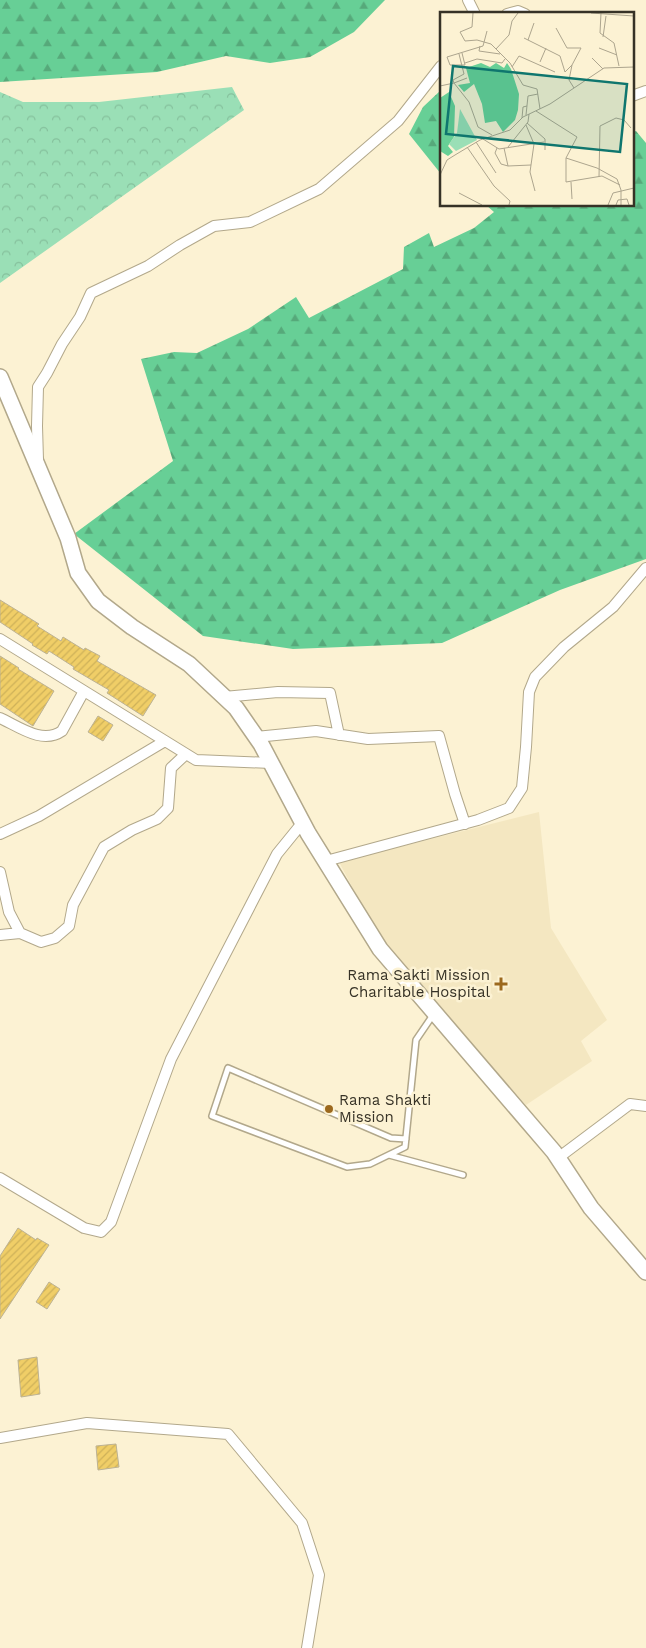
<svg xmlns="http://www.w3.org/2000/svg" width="646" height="1648" viewBox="0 0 646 1648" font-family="'Work Sans',sans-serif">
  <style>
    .built { fill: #f4e7c1 }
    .forest { fill: url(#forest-firs) }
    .park { fill: url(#park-crowns) }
    .building { fill: url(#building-hatch); stroke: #bcb294 }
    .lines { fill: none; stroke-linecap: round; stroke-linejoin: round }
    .lane-casing { stroke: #b2a88b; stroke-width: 8 }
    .street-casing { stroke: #b2a88b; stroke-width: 12 }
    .secondary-casing { stroke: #b2a88b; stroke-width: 18 }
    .lane { stroke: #fff; stroke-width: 5 }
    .street { stroke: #fff; stroke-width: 10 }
    .secondary { stroke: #fff; stroke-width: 15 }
    .poi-dot { fill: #9c691e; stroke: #fcf2d3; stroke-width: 2 }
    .labels { text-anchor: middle; stroke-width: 5; stroke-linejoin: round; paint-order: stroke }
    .poi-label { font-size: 15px; fill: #363226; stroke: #fcf2d3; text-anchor: end }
    .inset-road { fill: none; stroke: #ada58e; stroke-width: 1 }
    .view { fill: #0f766e; fill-opacity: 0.15; stroke: #0f766e; stroke-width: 2.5 }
    .inset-edge { fill: none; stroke: #363226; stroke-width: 2.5 }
  </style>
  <defs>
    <pattern id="forest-firs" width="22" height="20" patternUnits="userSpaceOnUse" patternTransform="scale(1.25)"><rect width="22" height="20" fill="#67cf96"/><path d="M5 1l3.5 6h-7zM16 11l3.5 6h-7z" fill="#56a97a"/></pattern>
    <pattern id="park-crowns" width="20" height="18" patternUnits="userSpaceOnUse" patternTransform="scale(1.25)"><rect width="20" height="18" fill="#9adfb6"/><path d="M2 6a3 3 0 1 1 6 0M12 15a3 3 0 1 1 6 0" fill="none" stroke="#85c09c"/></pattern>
    <pattern id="building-hatch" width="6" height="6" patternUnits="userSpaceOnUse" patternTransform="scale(1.25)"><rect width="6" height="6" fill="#f0ce67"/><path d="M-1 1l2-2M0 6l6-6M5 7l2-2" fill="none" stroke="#ceb159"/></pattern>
  </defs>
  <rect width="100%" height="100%" fill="#fcf2d3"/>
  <path class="built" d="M539,812L551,928L607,1020L581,1041L592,1061L526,1105L384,947L339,862Z"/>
  <path class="forest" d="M0,0H385L354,32L310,57L270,63L226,56L157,72L0,82Z
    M441,90V174L409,134L423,107Z
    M636,131L646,143V559L560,590L442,643L293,649L203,636L74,534L173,461L141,359L174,352L197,353L248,329L296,297L309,318L403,269L404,247L429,233L434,247L474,228L494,212L486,205H632V132Z"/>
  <path class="park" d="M232,87L244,110L0,283V92L23,102H99Z"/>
  <path class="building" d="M0,600L39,624L37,626L61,641L63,637L84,650L85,648L100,656L97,661L156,695L143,716L107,693L109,690L73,669L74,667L49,651L47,654L32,645L33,644L0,622Z
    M0,656L19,668L18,669L54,691L33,726L0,704Z
    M98,716L113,725L103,741L88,732Z
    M18,1228L36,1240L37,1238L49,1245L0,1319V1256Z
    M49,1282L60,1289L47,1309L36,1302Z
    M37,1357L40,1394L21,1397L18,1360Z
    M116,1444L119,1467L98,1470L96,1446Z"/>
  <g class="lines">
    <g class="lane-casing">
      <path id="lane" d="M406,1139L391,1138L228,1068L212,1116L347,1167L370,1164L405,1147L416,1040L433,1015
        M389,1155L463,1175"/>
    </g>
    <g class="street-casing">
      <path id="street" d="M468,0L475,14
        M507,14L518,11L525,14
        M632,96L646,91
        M38,460L37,426L38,387L47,373L62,344L80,317L91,293L148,266L180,245L214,226L250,222L319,189L398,121L441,66
        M0,639L196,760L271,763
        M224,697L278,692L330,693L339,735
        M0,718C18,726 42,745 62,731L84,691
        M256,737L316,731L368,739L439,736L455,794L465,824
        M0,834L39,816L165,741
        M326,861L478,820L509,808L522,788L526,747L529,692L535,677L564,647L613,607L646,568
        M0,872L9,912L20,933
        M0,935L20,933L41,942L55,938L69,926L73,905L104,847L132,830L157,819L168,808L171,768L186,754
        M558,1158L630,1104L646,1106
        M0,1178L84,1228L101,1232L111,1222L171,1059L277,854L303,822
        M0,1438L87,1423L228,1434L302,1523L319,1575L307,1648"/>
    </g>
    <g class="secondary-casing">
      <path id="secondary" d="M0,377L68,538L78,573L98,601L132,627L189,664L236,708L261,744L308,833L380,949L554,1152L591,1208L646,1272"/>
    </g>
    <use href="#lane" class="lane"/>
    <use href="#street" class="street"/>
    <use href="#secondary" class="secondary"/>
  </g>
  <g class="poi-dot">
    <path d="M498.5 976.5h5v5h5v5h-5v5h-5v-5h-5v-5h5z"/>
    <circle cx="329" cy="1109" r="5"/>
  </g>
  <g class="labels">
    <g class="poi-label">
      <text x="490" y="980">Rama Sakti Mission<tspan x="490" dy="17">Charitable Hospital</tspan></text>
      <text x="339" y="1105" text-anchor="start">Rama Shakti<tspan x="339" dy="17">Mission</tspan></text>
    </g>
  </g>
  <g transform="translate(440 12)">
    <rect width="194" height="194" fill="#fcf2d3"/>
    <path d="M41,51L50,55L56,51L64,56L67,51L71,57L79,82L78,98L75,108L63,120L56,109L45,111L42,92L34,72L24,80L18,73L30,71L26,56ZM9,80L15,94L14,125L8,134L13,140L8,144L0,139V86Z" fill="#67cf96"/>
    <path d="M20,97L37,128L16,139L9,132L17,121Z" fill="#9adfb6"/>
    <path class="inset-road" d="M33,1L32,15L20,20L25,29L37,28L51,32L70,51L83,73L97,77L100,97M151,1L194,4M161,1L160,21L174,31L179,54M116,16L127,36H141L132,53M163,25L166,4M84,26L120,44L125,60L132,53L129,68L134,76M88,28L94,11M40,34L39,39L60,42M159,36L177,43M56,37L69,23L72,9L78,1M22,41L25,53H10L7,45L43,34L47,19M19,42L24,62L13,68L14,71L27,66M152,46L163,57M100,50L106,36M25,51L37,47L62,51L65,47M72,55L79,44L115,60M0,74L14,71L29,90L38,115L52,123M96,99L137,125L126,146L157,156L177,167L181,178V193M86,103L88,84L98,82M82,106L83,95L87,94M87,111L105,127V138M86,113L94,132L90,160L95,179M43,127L59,137L104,130M36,130L56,161M27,135L54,174L70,189L69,193M68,135L88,110L89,102M57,136L55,141L61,152L68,154M64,136L68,154L91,153M126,146V170L162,164L180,173M0,163L7,148L15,143L40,128L70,118L83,105L110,92L164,56L194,55M159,165L160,114L176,106L184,108L191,116M131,170L132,187M19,181L42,193M168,193L173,181L194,176M176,193L178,188L187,187L189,193"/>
    <path class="view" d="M13,54L187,72L180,140L6,122Z"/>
    <rect width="194" height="194" class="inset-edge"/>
  </g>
</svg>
